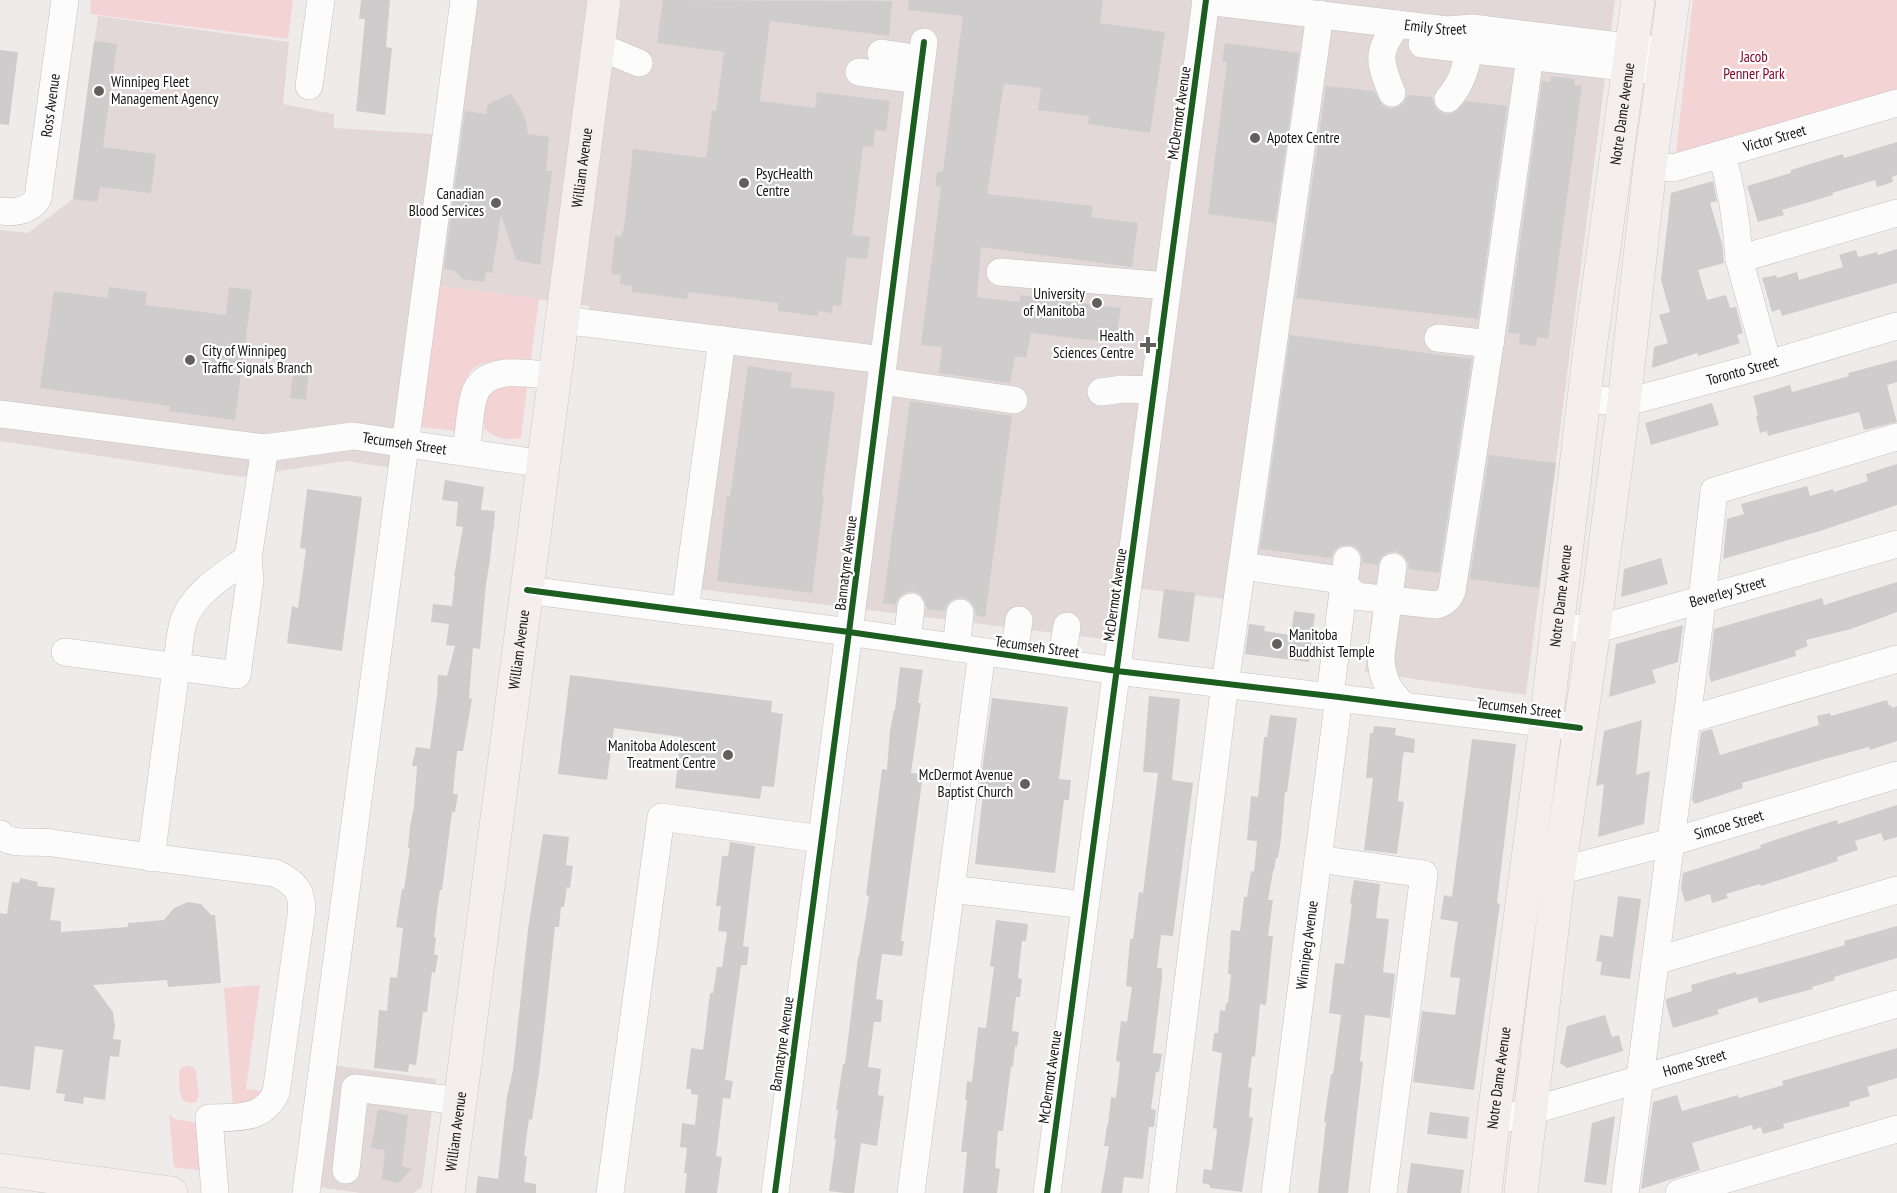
<svg xmlns="http://www.w3.org/2000/svg" width="1897" height="1193" viewBox="0 0 1897 1193" font-family="'PT Sans Narrow',sans-serif">
  <style>
    .built { fill: #e3d8d8 }
    .green { fill: #f4d3d4 }
    .building { fill: #cecccd }
    .lines { fill: none; stroke-linecap: round; stroke-linejoin: round }
    .minor-casing { stroke: #c5c1c1; stroke-width: 28 }
    .major-casing { stroke: #cbc9c9; stroke-width: 34 }
    .minor { stroke: #fdfcfc; stroke-width: 27 }
    .major { stroke: #f4eeee; stroke-width: 33 }
    .cycleway-casing { stroke: #fff; stroke-width: 10 }
    .cycleway { stroke: #1b5e20; stroke-width: 6 }
    .poi-dot { fill: #625f5f; stroke: #fff; stroke-width: 2 }
    .labels { text-anchor: middle; stroke-width: 4.5; stroke-linejoin: round; paint-order: stroke }
    .street-label { font-size: 15px; fill: #161414; stroke: #fff }
    .park-label { font-size: 15px; fill: #840526; stroke: #fff }
    .poi-label { font-size: 15px; fill: #161414; stroke: #fff; text-anchor: start }
  </style>
  <rect width="100%" height="100%" fill="#f0ebeb"/>
  <path class="built" d="M468,0H1615L1526,695L1365,672L1374,595L1235,577L1232,600L1127,587L1119,641L688,588L726,339L587,322L589,306L434,285Z
    M98,16L289,42L283,104L334,114V128L433,134L392,468L346,461L241,477L0,441V230L28,233L73,199Z
    M332,1065L436,1079L422,1187L414,1193H361L316,1187Z"/>
  <path class="green" d="M91,0H293L288,39L90,14Z
    M1693,0H1897V92L1678,154L1676,153Z
    M434,285L539,299L531,358C523,365 514,363 504,362C458,356 461,397 456,431L414,426Z
    M490,386H527L521,438C508,441 493,438 484,428V405Z
    M260,985L246,1089L269,1092L266,1098L233,1109L224,988Z
    M189,1065L194,1068L196,1071L199,1096L196,1102C176,1107 180,1085 179,1072L181,1068Z
    M169,1114C177,1124 189,1118 198,1125L204,1171L174,1167Z"/>
  <path class="building" d="M361,0H390L386,47L392,48L385,115L356,111L365,19H359Z
    M663,0L892,1L889,36L770,21L760,101L815,108L817,92L890,101L886,131L875,130L873,147L863,146L852,235L870,237L867,259L847,257L841,306L833,305L832,313L818,311V316L778,311V303L688,292L687,299L632,292V286L620,284L621,275L611,274L615,236L621,237L624,228L633,149L706,158L712,111H716L724,52L657,43Z
    M909,0H1103L1100,23L1165,32L1150,133L1088,124L1089,116L1038,110L1041,88L1004,84L1001,102L987,194L1093,206L1091,217L1138,223L1132,267L981,247L977,297L1020,302V295L1121,308L1115,343L1031,333L1026,358L1015,356L1010,383L939,373L942,347L921,345L941,187L936,186V178L937,172L943,171L963,16L908,10Z
    M94,41L117,44L103,147L156,154L151,193L100,187L97,202L73,199Z
    M1225,43L1299,53L1275,223L1208,214L1227,62H1222Z
    M0,50L18,52L9,125L0,124Z
    M1551,76L1575,79L1574,85L1582,86L1548,339L1537,337L1536,346L1519,344L1520,334L1508,333L1542,81L1550,82Z
    M1326,86L1374,91L1382,105L1390,109L1398,107L1404,103L1408,95L1432,97L1434,105L1438,111L1446,115L1454,113L1466,101L1507,106L1478,319L1296,298Z
    M511,94L520,107L526,121L528,134L549,137L546,171H552L540,265L516,260L501,215L492,273L486,272L484,282L462,279L455,271L444,269L465,111L486,114L488,104Z
    M1897,142V175L1892,177L1893,182L1877,187L1875,180L1832,193L1833,195L1782,210L1784,215L1758,222L1747,186L1791,173V170L1826,159L1843,154L1844,158Z
    M1713,181L1717,201L1710,203L1722,243L1724,263L1698,270L1707,300L1726,295L1730,308L1736,307L1743,333L1737,335L1740,343L1698,356L1697,353L1652,368L1654,347L1668,343L1659,315L1670,312L1661,280L1671,193Z
    M1897,249V283L1782,316L1780,309L1772,312L1762,278L1776,275L1777,278L1797,272L1799,280L1843,267L1839,255L1856,250L1858,257L1877,252L1878,255Z
    M109,287L147,292L145,305L226,315L229,287L252,290L235,420L169,411L170,406L40,388L54,291L108,298Z
    M1290,335L1472,359L1439,573L1409,569L1408,562L1403,555L1395,551L1387,553L1381,557L1377,565L1363,563L1361,553L1356,547L1350,545L1340,546L1334,551L1331,558L1260,549Z
    M1897,360V382L1887,385L1897,422L1864,430L1859,412L1768,436L1767,431L1760,433L1756,416L1758,415L1753,396L1790,385L1792,392L1849,376L1848,373Z
    M748,366L792,373L790,387L835,392L822,495H824L812,593L717,581L727,496L730,497Z
    M294,369L309,371L306,400L290,398Z
    M910,401L1012,416L985,617L976,615L974,606L969,600L962,597L953,599L947,604L944,611L927,609L925,600L921,595L913,591L904,593L898,598L895,605L883,603Z
    M1712,403L1719,425L1651,445L1645,423Z
    M1489,455L1556,463L1539,588L1470,579Z
    M1897,464V505L1820,531L1723,559L1727,519L1744,514L1741,504L1807,486L1810,496L1833,489L1834,492L1868,481L1866,474Z
    M445,480L484,487L481,510L495,511L494,530L493,529L490,560L486,584L480,649L473,648L469,698L472,699L463,751H457L453,794H458L455,812H452L442,890H440L437,910L434,937L436,938L434,955H438L435,973L432,972L427,1012H423L416,1065L409,1064L408,1072L374,1068L379,1010L387,1011L390,977L397,978L403,928L396,927L402,889H404L410,848H408L410,826L414,807L417,766H412L416,747L430,749L437,696L438,675L447,676L455,646L446,645L449,624L431,622L433,604L452,606L455,576H454L463,527L456,526L458,502L442,500Z
    M307,489L362,497L342,651L287,643L292,606L298,608L306,549L300,548Z
    M1661,558L1668,584L1621,597L1624,569Z
    M1897,582V612L1851,629L1806,640L1808,646L1795,651L1796,656L1711,682L1709,674L1714,629L1822,598L1824,605Z
    M1164,589L1195,593L1189,642L1158,638Z
    M1294,611L1315,614L1309,662L1245,654L1249,624L1265,626L1264,631L1291,635Z
    M1683,625L1678,662L1652,670L1656,683L1609,697L1616,644Z
    M900,667L923,670L918,703H921L911,773L923,774L901,941H904L902,956L882,954L876,999L883,1000L881,1022H874L868,1067L881,1069L878,1095L884,1096L877,1146L861,1143L854,1193H845L829,1191L836,1139H834L838,1110H836L843,1064H845L858,957H859L869,896L866,895L882,769L887,770L890,731L894,710H895Z
    M570,675L772,701L771,712L783,714L774,787L762,786L760,799L675,788L681,737L614,728L607,780L558,774Z
    M1149,696L1180,699L1172,780L1193,783L1173,936L1161,935L1157,968H1162V978L1153,1053L1162,1054L1159,1072H1156L1151,1109L1156,1110L1154,1127H1149L1143,1179L1124,1177L1122,1193H1101L1109,1146H1104L1107,1125H1108L1111,1097L1116,1098L1120,1062L1116,1061L1121,1021L1127,1022L1132,987L1126,986L1130,939H1133L1139,892L1143,893L1158,773L1143,772Z
    M992,698L1068,707L1059,779L1071,780L1069,800H1064L1055,873L975,864L984,785H980Z
    M1887,700L1889,706L1891,705L1892,708L1897,706V741L1870,750L1869,747L1828,758L1742,783L1743,788L1694,804L1692,799L1701,732L1712,729L1720,755L1819,725L1817,716L1830,713L1831,716Z
    M1270,715L1297,718L1287,792H1285L1281,839L1278,858H1276L1274,871H1273L1268,900H1273L1268,936H1273L1266,1005L1260,1004L1255,1057L1252,1056L1248,1087L1252,1088L1249,1117L1253,1118L1242,1192L1210,1188V1185L1202,1183L1204,1169L1212,1170L1217,1129L1213,1128L1222,1053L1212,1051L1214,1033H1218L1220,1010L1225,1011L1226,1003H1228L1231,974H1228L1231,930L1240,931L1244,897H1247L1251,871L1254,872L1257,841L1247,840L1251,796L1258,797L1264,737H1267Z
    M1642,720L1636,775L1650,771L1644,824L1598,837L1604,784L1596,786L1604,731Z
    M1374,726L1396,728L1395,735L1415,739L1414,753L1404,752L1403,756L1398,801L1404,802L1397,854L1364,850L1373,778H1366L1370,733H1373Z
    M1472,739L1516,744L1497,903L1500,904L1474,1090L1413,1082L1422,1011L1455,1015L1460,978L1450,977L1458,922L1440,919L1444,895L1452,897Z
    M1897,805V837L1884,841L1881,833L1855,841L1858,850L1837,857L1838,861L1761,886L1760,884L1726,894L1728,898L1712,903L1710,894L1685,902L1681,888L1683,873L1761,848L1760,845L1808,829L1837,820L1838,824Z
    M543,834L569,837L566,865L573,866L570,888L567,887L564,907H561L559,927H555L540,1066L532,1120L529,1119L524,1156H527L524,1182L536,1184V1193H476L478,1176L498,1179L507,1096L513,1070L528,929Z
    M730,842L755,846L743,946L749,947L747,965H741L725,1080L733,1081L730,1099L723,1098L720,1124L716,1156L722,1157L717,1193H685L687,1173H684L687,1148L680,1147L682,1123L695,1125L698,1095L691,1094V1089H686L691,1048L703,1050L710,993H713L717,967H722L727,932L718,931L721,906H716L722,856H728Z
    M20,878L38,882L37,886L55,888L50,920L61,921V932L128,927V923L164,920L174,908L188,902L201,904L211,915H215L221,983L168,987L167,980L93,985L113,1012L115,1026L113,1039L121,1040L119,1057L110,1056L105,1100L84,1097L83,1104L64,1101L65,1094L56,1093L63,1050L35,1046L30,1090L0,1086V913L7,914L12,882L19,883Z
    M1354,880L1380,884L1376,918L1389,919L1383,972L1395,974L1390,1018L1365,1015L1360,1061L1363,1062L1348,1193H1318L1326,1122H1324L1327,1100L1331,1074H1333L1341,1015L1329,1013L1335,963L1344,964L1352,904L1350,903Z
    M1618,896L1641,899L1630,979L1600,975L1602,962L1596,961L1600,935L1613,937Z
    M996,920L1028,924L1026,941H1022L1018,978L1022,979L1020,997H1016L1012,1031L1019,1032L1017,1047L1015,1046L1013,1067L1011,1066L1003,1131H998L995,1168L1000,1169L997,1193H963L967,1152H961L967,1100H965L967,1081L972,1082L978,1027L986,1028L994,967L990,966Z
    M1897,926V958L1834,977L1835,980L1812,987L1813,989L1759,1003L1757,997L1717,1010L1719,1014L1673,1028L1666,1003V999L1692,991L1691,985L1736,972L1737,975L1804,957L1845,945L1844,941Z
    M1605,1015L1612,1037L1619,1035L1623,1051L1567,1068L1560,1063L1567,1026Z
    M1897,1048V1078L1867,1087L1870,1096L1849,1102L1850,1106L1783,1124L1784,1128L1763,1134L1761,1127L1753,1130L1752,1125L1692,1143L1700,1170L1641,1189L1653,1102L1677,1095L1682,1111L1738,1095L1739,1098L1783,1085L1782,1081Z
    M378,1109L408,1115L402,1166L412,1169L398,1183L382,1179L385,1150L371,1148Z
    M1430,1112L1469,1117L1467,1139L1427,1134Z
    M1615,1116L1606,1185L1584,1182L1592,1123Z
    M1411,1163L1464,1170L1461,1193H1407Z"/>
  <g class="lines">
    <g class="minor-casing">
      <g id="minor">
        <path id="s1" d="M1206,1L1447,30L1472,28L1652,50"/>
        <path d="M1422,44L1650,70"/>
        <path d="M598,46L639,63"/>
        <path d="M881,53L921,59"/>
        <path d="M859,72L919,80"/>
        <path d="M309,86L321,0"/>
        <path d="M1392,93C1379,62 1376,51 1398,24"/>
        <path d="M1448,99C1466,80 1468,56 1472,31"/>
        <path d="M1722,155C1732,189 1737,224 1739,259"/>
        <path id="s2" d="M1650,166L1673,168L1680,166L1897,103"/>
        <path id="s3" d="M0,211C15,213 30,211 38,198L65,0"/>
        <path d="M1000,272L1168,286"/>
        <path d="M562,320L883,360"/>
        <path d="M1438,338L1490,344"/>
        <path d="M1768,364L1739,259L1897,213"/>
        <path d="M881,381L1014,400"/>
        <path d="M1101,392L1123,389L1154,390"/>
        <path id="s4" d="M1585,398L1624,403L1768,364L1897,326"/>
        <path id="s5" d="M0,414L265,448L353,436L544,464"/>
        <path d="M466,452C469,434 469,413 474,396C483,363 530,374 554,376"/>
        <path d="M1242,566L1341,580L1355,596L1436,605C1445,603 1449,599 1452,591L1490,344L1530,56"/>
        <path d="M1393,567L1381,655C1381,677 1388,692 1404,705"/>
        <path d="M527,590L849,632L1117,671L1567,726"/>
        <path d="M685,611L722,340"/>
        <path id="s6" d="M1557,626L1594,630L1897,544"/>
        <path d="M907,641L911,607"/>
        <path d="M956,648L960,613"/>
        <path d="M65,652L237,675L250,580L248,558L265,448"/>
        <path d="M1014,656L1019,620"/>
        <path d="M1061,663L1067,626"/>
        <path d="M1330,696L1347,560"/>
        <path d="M1687,720L1897,659"/>
        <path d="M0,834C10,847 37,840 52,843C127,854 201,864 275,873C296,883 304,892 301,916L276,1093C262,1121 237,1117 209,1118L215,1193"/>
        <path d="M151,858L180,639C181,633 182,626 184,620C194,592 225,575 248,558"/>
        <path d="M1318,859L1424,874L1383,1193"/>
        <path id="s7" d="M1559,871L1671,842L1897,775"/>
        <path d="M951,889L1085,905"/>
        <path d="M1655,961L1897,890"/>
        <path id="s8" d="M1493,1122L1897,1004"/>
        <path d="M346,1170L355,1088L460,1101"/>
        <path d="M306,1193L464,0"/>
        <path d="M610,1193L661,817L822,839"/>
        <path d="M775,1193L849,632L924,42"/>
        <path d="M911,1193L982,652"/>
        <path d="M1047,1193L1206,0"/>
        <path d="M1162,1193L1223,699L1320,14"/>
        <path id="s9" d="M1275,1193L1339,697"/>
        <path d="M1625,1193L1700,618L1714,491L1897,437"/>
        <path d="M1679,1193L1897,1129"/>
      </g>
    </g>
    <g class="major-casing">
      <g id="major">
        <path d="M0,1170L171,1193"/>
        <path id="s10" d="M448,1193L604,0"/>
        <path id="s11" d="M1485,1193L1493,1122L1546,723L1589,356L1638,0"/>
        <path d="M1521,1193L1559,871L1594,630L1624,403L1650,166L1673,0"/>
      </g>
    </g>
    <use href="#minor" class="minor"/>
    <use href="#major" class="major"/>
    <g class="cycleway-casing">
      <path id="cycleway" d="M527,590L849,632L1117,671L1339,697L1580,728
        M775,1193L849,632L924,42
        M1047,1193L1206,0"/>
    </g>
    <use href="#cycleway" class="cycleway"/>
  </g>
  <g class="poi-dot">
    <circle cx="99" cy="91" r="6"/>
    <circle cx="1255" cy="138" r="6"/>
    <circle cx="744" cy="183" r="6"/>
    <circle cx="496" cy="203" r="6"/>
    <circle cx="1097" cy="303" r="6"/>
    <path d="M1145 336h6v6h6v6h-6v6h-6v-6h-6v-6h6z"/>
    <circle cx="190" cy="360" r="6"/>
    <circle cx="1277" cy="644" r="6"/>
    <circle cx="728" cy="755" r="6"/>
    <circle cx="1025" cy="784" r="6"/>
  </g>
  <g class="labels">
    <g class="street-label">
      <text dy="5" stroke="none"><textPath href="#s1" startOffset="231">Emily Street</textPath></text>
      <text dy="5" stroke="none"><textPath href="#s3" startOffset="136">Ross Avenue</textPath></text>
      <text transform="translate(1179 113) rotate(-82)" y="5">McDermot Avenue</text>
      <text dy="5" stroke="none"><textPath href="#s11" startOffset="1088">Notre Dame Avenue</textPath></text>
      <text dy="5" stroke="none"><textPath href="#s2" startOffset="129">Victor Street</textPath></text>
      <text dy="5" stroke="none"><textPath href="#s10" startOffset="1034">William Avenue</textPath></text>
      <text dy="5" stroke="none"><textPath href="#s4" startOffset="162">Toronto Street</textPath></text>
      <text dy="5" stroke="none"><textPath href="#s5" startOffset="408">Tecumseh Street</textPath></text>
      <text transform="translate(846 563) rotate(-83)" y="5">Bannatyne Avenue</text>
      <text dy="5" stroke="none"><textPath href="#s6" startOffset="176">Beverley Street</textPath></text>
      <text transform="translate(1115 595) rotate(-82)" y="5">McDermot Avenue</text>
      <text dy="5" stroke="none"><textPath href="#s11" startOffset="602">Notre Dame Avenue</textPath></text>
      <text transform="translate(1037 647) rotate(8)" y="5">Tecumseh Street</text>
      <text dy="5" stroke="none"><textPath href="#s10" startOffset="548">William Avenue</textPath></text>
      <text transform="translate(1519 708) rotate(7)" y="5">Tecumseh Street</text>
      <text dy="5" stroke="none"><textPath href="#s7" startOffset="176">Simcoe Street</textPath></text>
      <text dy="5" stroke="none"><textPath href="#s9" startOffset="250">Winnipeg Avenue</textPath></text>
      <text transform="translate(782 1044) rotate(-82)" y="5">Bannatyne Avenue</text>
      <text dy="5" stroke="none"><textPath href="#s8" startOffset="210">Home Street</textPath></text>
      <text transform="translate(1050 1077) rotate(-82)" y="5">McDermot Avenue</text>
      <text dy="5" stroke="none"><textPath href="#s11" startOffset="116">Notre Dame Avenue</textPath></text>
      <text dy="5" stroke="none"><textPath href="#s10" startOffset="62">William Avenue</textPath></text>
    </g>
    <g class="park-label">
      <text x="1754" y="62">Jacob<tspan x="1754" dy="17">Penner Park</tspan></text>
    </g>
    <g class="poi-label">
      <text x="111" y="87">Winnipeg Fleet<tspan x="111" dy="17">Management Agency</tspan></text>
      <text x="1267" y="143">Apotex Centre</text>
      <text x="756" y="179">PsycHealth<tspan x="756" dy="17">Centre</tspan></text>
      <text x="484" y="199" text-anchor="end">Canadian<tspan x="484" dy="17">Blood Services</tspan></text>
      <text x="1085" y="299" text-anchor="end">University<tspan x="1085" dy="17">of Manitoba</tspan></text>
      <text x="1134" y="341" text-anchor="end">Health<tspan x="1134" dy="17">Sciences Centre</tspan></text>
      <text x="202" y="356">City of Winnipeg<tspan x="202" dy="17">Traffic Signals Branch</tspan></text>
      <text x="1289" y="640">Manitoba<tspan x="1289" dy="17">Buddhist Temple</tspan></text>
      <text x="716" y="751" text-anchor="end">Manitoba Adolescent<tspan x="716" dy="17">Treatment Centre</tspan></text>
      <text x="1013" y="780" text-anchor="end">McDermot Avenue<tspan x="1013" dy="17">Baptist Church</tspan></text>
    </g>
  </g>
</svg>
